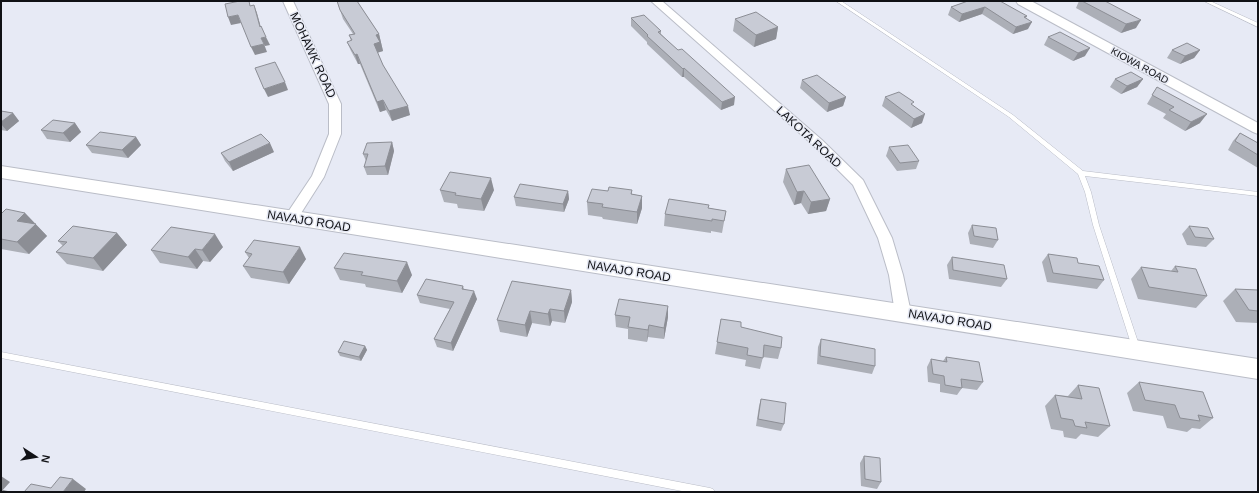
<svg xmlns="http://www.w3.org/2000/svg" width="1259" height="493" viewBox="0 0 1259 493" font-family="Arial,sans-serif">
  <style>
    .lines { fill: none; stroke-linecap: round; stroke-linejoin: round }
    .service-casing { stroke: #babdc7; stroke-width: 1 }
    .minor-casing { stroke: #babdc7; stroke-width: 2 }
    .tertiary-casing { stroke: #babdc7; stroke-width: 2 }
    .secondary-casing { stroke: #babdc7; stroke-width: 2 }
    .service { fill: #fff; fill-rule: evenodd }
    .minor { fill: #fff; fill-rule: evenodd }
    .tertiary { fill: #fff; fill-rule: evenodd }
    .secondary { fill: #fff; fill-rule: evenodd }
    .wall { fill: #acafb7 }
    .shaded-wall { fill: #8c8e95 }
    .building { fill: #c8cbd5; stroke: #8c8e95 }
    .labels { text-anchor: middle; stroke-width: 3; stroke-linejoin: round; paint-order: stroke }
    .far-street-label { font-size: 10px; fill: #101115; stroke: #e7eaf5 }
    .street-label { font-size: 12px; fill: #101115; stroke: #e7eaf5 }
  </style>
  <rect width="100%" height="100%" fill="#e7eaf5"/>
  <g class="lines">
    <g class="service-casing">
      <path id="service" d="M836,1H841L1013,115L1083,171L1258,192V196L1085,176L1091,192L1099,225L1140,348L1139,350L1136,351L1133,350L1093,225L1085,192L1078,174L1009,117Z
        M1204,1H1210L1258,23V27Z
        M1,352L710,488L713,489L715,492H687L1,358Z"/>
    </g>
    <g class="minor-casing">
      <path id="minor" d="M283,1H293L341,104V134L324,177L296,221L291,223L286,221L284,218L312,176L329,134V104Z
        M651,1H662L822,140L863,180L892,238L903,275L911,313L908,317L903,319L898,317L895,313L889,275L878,238L853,185L814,146Z"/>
    </g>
    <g class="tertiary-casing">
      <path id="tertiary" d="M1016,1H1031L1258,123V134L1253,132L1018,4Z"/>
    </g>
    <g class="secondary-casing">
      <path id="secondary" d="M1,166L1258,359V379L1,178Z"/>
    </g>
    <use href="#service" class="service"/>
    <use href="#minor" class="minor"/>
    <use href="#tertiary" class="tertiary"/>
    <use href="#secondary" class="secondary"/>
  </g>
  <path class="wall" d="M337,1H357L379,34L383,51L377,53L383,65L410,115L392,121L386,110L380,112L360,64H358L351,51L347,42L351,41L349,35L353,34L343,19Z
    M968,1L1027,16L1026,18L1028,29L1013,34L982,14L959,22L948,15L951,7Z
    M1079,1H1105L1136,28L1121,33L1076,8Z
    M631,18L661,31V34L734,105L721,110L684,77H682L647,44V42L631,26Z
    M735,19L778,27L776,39L754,47L733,31Z
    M1048,37L1085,56L1073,61L1044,45Z
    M1172,50H1200L1194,58L1180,64L1167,58Z
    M1115,79H1143L1137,87L1121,94L1110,87Z
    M802,80L846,97L843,106L827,112L800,88Z
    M1157,87L1200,123L1185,131L1163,118L1166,114L1147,104Z
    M885,97L913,105L922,123L911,128L882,106Z
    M1,111L13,113L19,121L7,131L1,130Z
    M75,123L81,132L70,142L47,139L41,130Z
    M1240,133L1258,143V168L1228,150L1233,141Z
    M136,137L141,145L128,158L92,153L86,145Z
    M392,142L394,151L388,175H367L364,167L366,161L363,154Z
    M889,147L919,161L916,169L897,171L886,156Z
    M274,152L233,171L225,161L221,153Z
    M786,169L830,199L826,211L808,214L801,203L794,205L783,182Z
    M440,190H494L484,211L458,208L457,204L444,202Z
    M632,190V194L642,196V208L637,224L603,219L602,217L588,215L587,202L608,191Z
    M568,191L569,199L564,212L516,206L514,197Z
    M708,208L726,211L722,233L711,231V233L664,226L665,214Z
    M25,213L47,236L29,254L1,249V214Z
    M972,225L998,240L993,248L970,244L968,233Z
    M1189,226L1214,239L1206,247L1187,245L1182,234Z
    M117,233L127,245L103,271L67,264L56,252L63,246L58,241Z
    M223,247L210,262L203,261L197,269L160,263L151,250Z
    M245,252L306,259L289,284L251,278L243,266L249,258Z
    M1048,254L1078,263L1104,280L1097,289L1047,282L1042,262Z
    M952,257L1007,279L1001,287L949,279L947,265Z
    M1175,266L1207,296L1196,308L1138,299L1131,279L1141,267L1171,271Z
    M334,268L412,275L402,293L366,287L365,284L340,280Z
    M463,286L464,289L477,299L453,351L437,347L434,339L450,309L420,303L417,295Z
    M1235,289L1258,290V323L1236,322L1223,301Z
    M571,290L572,302L565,323L552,321L550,326L532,323L527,337L500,332L497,320Z
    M668,306V317L664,339L648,337L647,342L628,339V329L616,327L615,315Z
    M721,319L741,327L781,348L778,359L763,357L760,369L745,366L746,360L715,354Z
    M821,339L875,366L872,374L817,364L818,347Z
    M365,346L367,350L361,361L340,356L338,352Z
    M946,357L983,382L977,390L962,388L957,395L940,392V384L928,382L927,367L931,359L943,361Z
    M1139,382L1213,418L1200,429L1192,428L1187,432L1167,428L1163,416L1133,411L1127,393Z
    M1078,385L1110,426L1098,437L1081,434L1076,439L1064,437L1063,431L1051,429L1045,406L1055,395L1068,396Z
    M761,399L784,424L781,431L756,426L759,406Z
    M864,456L881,482L877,489L861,486L860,463Z"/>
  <path class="shaded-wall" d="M254,5L257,13L263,35L260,27Z
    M985,7L982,14L959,22L962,14Z
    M238,15L241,23L231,25L228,17Z
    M1141,20L1136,28L1121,33L1126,24Z
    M1032,22L1028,29L1013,34L1016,27Z
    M778,27L776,39L754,47L756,35Z
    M379,34L383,51L376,53L374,44L376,35Z
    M266,37L270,45L265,46L261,38Z
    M264,44L267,52L255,55L251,47Z
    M1090,48L1085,56L1073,61L1078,53Z
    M1200,50L1194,58L1180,64L1185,56Z
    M357,54L360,64H358L355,55Z
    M684,68V77H682L683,69Z
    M1143,79L1137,87L1121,94L1127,86Z
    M285,82L288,90L268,97L264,89Z
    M735,97L734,105L721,110L722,102Z
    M846,97L843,106L827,112L829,103Z
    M383,100L386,110L380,112L377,102Z
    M408,106L410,115L392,121L389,111Z
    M13,113L19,121L7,131L1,124V122Z
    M925,114L922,123L911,128L914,119Z
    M1207,114L1200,123L1185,131L1191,122Z
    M75,123L81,132L70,142L63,133Z
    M136,137L141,145L128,158L122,150Z
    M392,142L394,151L388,175L385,166Z
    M270,143L274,152L233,171L229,162Z
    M491,178L494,190L484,211L481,199Z
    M568,191L569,199L564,212L563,204Z
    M804,191L801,203L794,205L797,192Z
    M642,196V208L637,224V212Z
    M830,199L826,211L808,214L811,202Z
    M25,213L47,236L29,254L17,242V221Z
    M117,233L127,245L103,271L93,258Z
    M215,234L223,247L210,262L202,250Z
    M300,247L306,259L289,284L283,272Z
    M195,249L203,261L197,269L188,257Z
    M407,262L412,275L402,293L397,281Z
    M571,290L572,302L565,323L564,311Z
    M474,291L477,299L453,351L451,343Z
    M668,306V317L664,339V328Z
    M550,309L552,321L550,326L548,314Z
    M530,311L532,323L527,337L525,325Z
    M649,325L648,337L647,342L648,330Z
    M365,346L367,350L361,361L359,357Z
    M1,476L10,482L1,492Z
    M73,479L86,489L84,492H63Z"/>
  <path class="building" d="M240,1H249L250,6L254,5L260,27L261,26L266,37L261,38L264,44L251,47L238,15L228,17L225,4Z
    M337,1H357L379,34L376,35L380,42L374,44L383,65L408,106L389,111L383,100L377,102L357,54L355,55L347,42L352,40L349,35L355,34L340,10Z
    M968,1H1000L1027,16L1024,17L1032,22L1016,27L985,7L962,14L951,7Z
    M1082,1H1105L1141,20L1126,24Z
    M756,12L778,27L756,35L735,19Z
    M644,15L661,31L658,32L678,50L682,49L735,97L722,102L684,68L683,69L647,36L648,35L631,18Z
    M1060,32L1090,48L1078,53L1048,37Z
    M1187,43L1200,50L1185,56L1172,50Z
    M275,62L285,82L264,89L255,68Z
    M1131,72L1143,79L1127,86L1115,79Z
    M817,75L846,97L829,103L802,80Z
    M1157,87L1207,114L1191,122L1169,110L1174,107L1152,95Z
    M899,92L914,102L911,104L925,114L914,119L885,97Z
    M1,111L13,113L1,122Z
    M53,120L75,123L63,133L41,130Z
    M100,132L136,137L122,150L86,145Z
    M1240,133L1258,143V155L1235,141Z
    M261,134L270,143L229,162L221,153Z
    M392,142L385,166L364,167L368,154H363L367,143Z
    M908,145L919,161L900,163L889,147Z
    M809,165L830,199L811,202L804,191L797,192L786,169Z
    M450,172L491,178L481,199L455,195L456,193L440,190Z
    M520,184L568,191L563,204L514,197Z
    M609,187L632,190L631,194L642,196L637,212L602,207L603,204L587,202L592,189L608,191Z
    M669,199L709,205L708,208L726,211L724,221L712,219V221L665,214Z
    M6,209L25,213L17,221L36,224L17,242L1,239V214Z
    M972,225L996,228L998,240L974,236Z
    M73,226L117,233L93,258L56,252L67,242L58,241Z
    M1189,226L1208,228L1214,239L1195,237Z
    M171,227L215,234L202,250L195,249L188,257L151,250Z
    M254,240L300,247L283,272L243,266L252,254L245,252Z
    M344,253L407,262L397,281L361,275L363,272L334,268Z
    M1048,254L1077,258L1078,263L1099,266L1104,280L1053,273Z
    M952,257L1004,265L1007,279L953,270Z
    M1175,266L1196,269L1207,296L1149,287L1141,267L1178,272Z
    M426,279L463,286L462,289L474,291L451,343L434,339L454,302L417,295Z
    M512,281L571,290L564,311L550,309L548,314L530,311L525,325L497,320Z
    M1235,289L1258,290V311L1249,310Z
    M619,299L668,306L664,328L649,325L648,330L628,327L630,317L615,315Z
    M721,319L741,322V327L782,337L781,348L764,345L763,358L747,355L748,348L717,342Z
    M821,339L875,349V366L820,356Z
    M344,341L365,346L359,357L338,352Z
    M946,357L979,362L983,382L961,379L962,388L945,385L944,376L933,374L931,359L947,362Z
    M1139,382L1203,392L1213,418L1198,415L1200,421L1180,418L1175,405L1145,400Z
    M1078,385L1099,388L1110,426L1085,422L1087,428L1075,426L1073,420L1061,418L1055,395L1082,399Z
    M761,399L786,403L784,424L758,419Z
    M864,456L880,458L881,482L865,479Z
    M60,477L73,479L63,492H24L31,484L51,488Z
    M1,490L10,492H1Z"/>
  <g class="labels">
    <g class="far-street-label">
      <text transform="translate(1140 65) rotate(29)" y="4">KIOWA ROAD</text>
    </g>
    <g class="street-label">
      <text transform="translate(313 55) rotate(65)" y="4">MOHAWK ROAD</text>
      <text transform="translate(809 137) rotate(43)" y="4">LAKOTA ROAD</text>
      <text transform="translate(309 221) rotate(9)" y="4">NAVAJO ROAD</text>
      <text transform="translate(629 271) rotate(9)" y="4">NAVAJO ROAD</text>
      <text transform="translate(950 320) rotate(9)" y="4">NAVAJO ROAD</text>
    </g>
  </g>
  <rect width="1259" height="493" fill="none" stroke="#101115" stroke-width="4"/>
  <g transform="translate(36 457) rotate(102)" stroke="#e7eaf5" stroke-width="3" paint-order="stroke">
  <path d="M0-3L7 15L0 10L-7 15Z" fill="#101115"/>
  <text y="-6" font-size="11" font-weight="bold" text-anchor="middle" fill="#101115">N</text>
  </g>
</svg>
